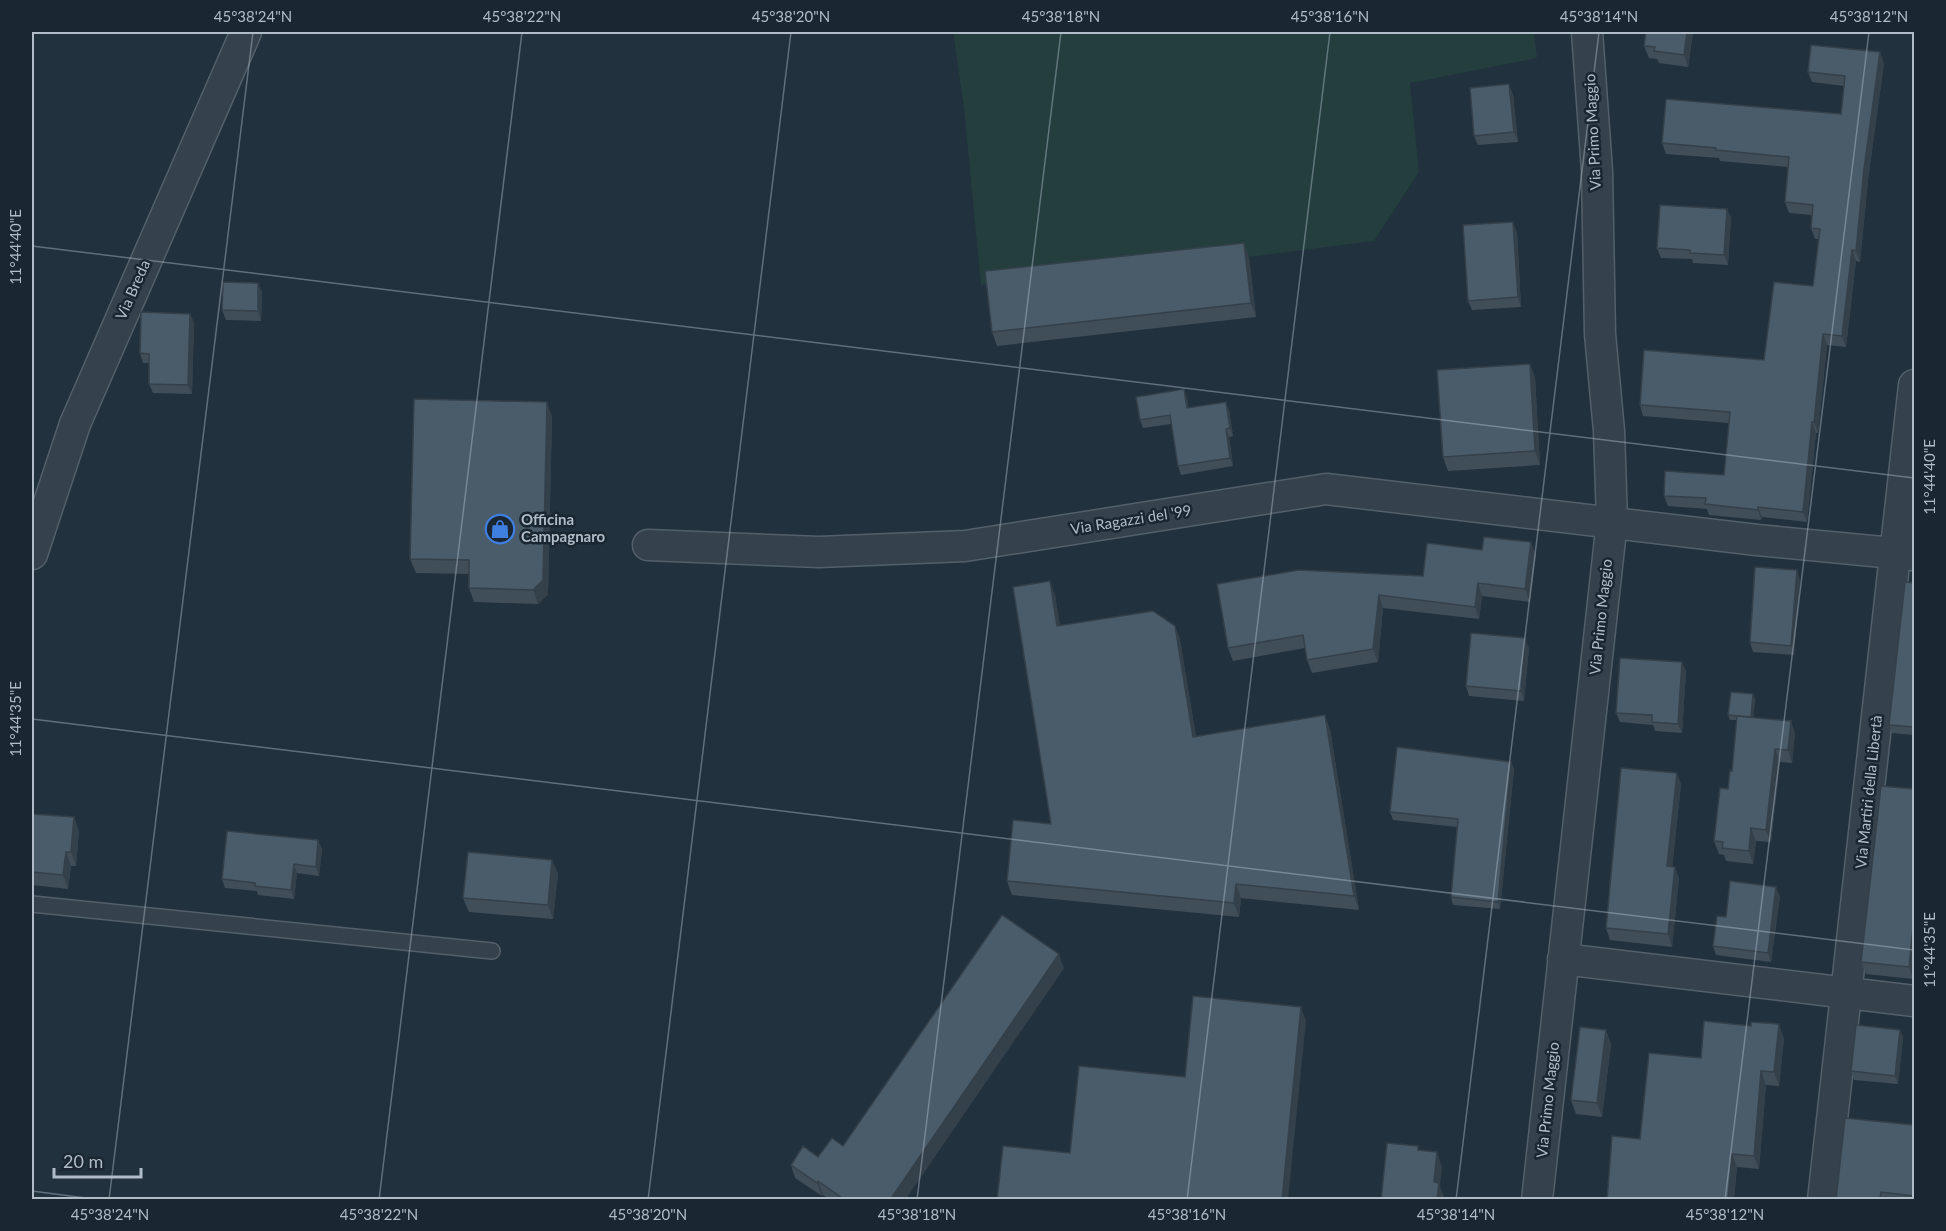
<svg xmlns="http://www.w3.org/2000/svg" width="1946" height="1231" viewBox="0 0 1946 1231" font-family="Lato,sans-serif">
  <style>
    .green { fill: #233e3d }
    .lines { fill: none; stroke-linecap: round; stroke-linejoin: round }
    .lane-casing { stroke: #53606b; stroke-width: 18 }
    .street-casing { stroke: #53606b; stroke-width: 33 }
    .lane { stroke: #35424d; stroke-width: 15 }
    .street { stroke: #35424d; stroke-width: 30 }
    .wall { fill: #404e5a }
    .shaded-wall { fill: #34404a }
    .building { fill: #4a5b69; stroke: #34404a; stroke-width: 1.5 }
    .ticks { fill: none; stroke: #b0bdc9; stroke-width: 1.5; stroke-opacity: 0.45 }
    .labels { text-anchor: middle; stroke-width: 5; stroke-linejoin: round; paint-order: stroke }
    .street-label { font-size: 15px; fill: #b0bdc9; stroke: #1a2732 }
    .poi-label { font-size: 15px; font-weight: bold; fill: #b0bdc9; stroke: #1a2732; text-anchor: start }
    .neatline { fill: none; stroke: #b0bdc9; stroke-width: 2 }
    .ticks-label { font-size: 15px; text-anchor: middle; fill: #b0bdc9 }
  </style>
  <rect width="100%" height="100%" fill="#21313d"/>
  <path class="green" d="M953,32H1534L1537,58L1410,83L1419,172L1374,241L1249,257L981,285L964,108Z"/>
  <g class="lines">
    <g class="lane-casing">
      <path id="lane" d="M32,904L492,951"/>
    </g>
    <g class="street-casing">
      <path id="street" d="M648,545L819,552L965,546L1326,489L1757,540L1914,555
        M32,554L75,424L246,32
        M1563,959L1914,1001
        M1537,1200L1612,521L1609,431L1600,334L1597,171L1587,32
        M1823,1200C1855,928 1882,656 1914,385"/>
    </g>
    <use href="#lane" class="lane"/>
    <use href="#street" class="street"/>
  </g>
  <path class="wall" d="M1626,32H1693L1688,67L1659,63L1657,59L1649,58L1644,46L1646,34Z
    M1884,63L1868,180L1860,262L1856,261L1846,347L1827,345L1818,433H1816L1807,522L1762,517L1761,520L1709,515L1707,509L1668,506L1664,496L1724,475L1729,423L1643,416L1640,405L1764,360L1813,286L1819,239H1815L1811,228L1812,215L1789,213L1785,202L1788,167L1720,161L1719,158L1666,154L1662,143L1841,114L1844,86L1812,82L1808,72Z
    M1513,94L1518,142L1478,145L1474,136Z
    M1727,209L1731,218L1728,265L1693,263L1692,259L1661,258L1657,248Z
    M1517,232L1521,307L1472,310L1468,301Z
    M1249,257L1256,317L997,346L992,332Z
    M262,292L261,321L226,320L222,310Z
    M190,314L194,323L192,394L153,393L149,384V363H143L140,353Z
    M1530,364L1535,378L1540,465L1448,471L1443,457Z
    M1187,397L1188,408L1229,410L1233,436L1229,437L1233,466L1181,475L1178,466L1171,424L1143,428L1140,420Z
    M552,416L548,594L538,604L474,602L469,588V574L416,573L410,559Z
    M1536,555L1530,602L1482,596L1479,619L1383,608L1378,662L1312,673L1307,660L1305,648L1233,661L1228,648L1423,576Z
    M1800,580L1794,655L1753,652L1750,642Z
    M1914,583V735L1892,733L1889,725Z
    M1055,595L1060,626H1175L1180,640L1196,737L1330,729L1359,910L1241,898L1239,917L1012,895L1007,881L1051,824Z
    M1529,648L1524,701L1469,696L1466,686Z
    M1682,662L1686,672L1682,733L1655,731L1653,725L1620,722L1616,713Z
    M1753,694L1755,699L1753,717L1795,733L1792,763L1780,762L1771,842L1756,841L1753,864L1726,861L1724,855L1719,854L1714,841L1732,771L1737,720H1730L1728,715Z
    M1511,762L1514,769L1500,909L1453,905L1451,897L1457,827L1393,820L1390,812Z
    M1677,773L1681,785L1672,867H1675L1679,879L1672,947L1610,940L1606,928Z
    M1914,789L1913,979L1866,974L1861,962Z
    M32,814L74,817L79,831L76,866H71L68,889L32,885Z
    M318,840L322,849L319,876L297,873L294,899L258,895L257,891L225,888L222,879Z
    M552,860L558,874L553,919L469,912L463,898Z
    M1780,896L1771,962L1716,955L1713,946L1726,917Z
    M1064,968L905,1200H830L823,1195L822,1196L795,1178L791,1165L818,1157L843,1146Z
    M1606,1030L1611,1044L1602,1117L1576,1114L1571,1100Z
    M1900,1030L1903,1038L1898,1084L1854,1080L1851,1071Z
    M1784,1038L1779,1086L1766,1085L1759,1169L1737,1167L1734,1200H1607L1640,1139L1701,1058Z
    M1914,1125V1200H1836Z"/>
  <path class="shaded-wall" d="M1687,32H1693L1688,67L1684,55Z
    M1880,52L1884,63L1868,180L1860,262L1856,251L1864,169Z
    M1509,84L1513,94L1518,142L1514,132Z
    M1727,209L1731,218L1728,265L1724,255Z
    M1513,222L1517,232L1521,307L1518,297Z
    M1244,243L1249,257L1256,317L1251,303Z
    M1852,250L1856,261L1846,347L1842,336Z
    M258,283L262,292L261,321L258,311Z
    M190,314L194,323L192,394L188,385Z
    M1823,334L1827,345L1818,433L1814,422Z
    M1530,364L1535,378L1540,465L1535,451Z
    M1184,389L1187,397L1190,416L1187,408Z
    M547,402L552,416L548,594L538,604L533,590Z
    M1226,402L1229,410L1233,436L1230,428Z
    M1812,422L1816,433L1807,522L1803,512Z
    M1226,429L1229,437L1233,466L1230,458Z
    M1758,507L1762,517L1761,520L1758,510Z
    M1531,542L1536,555L1530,602L1525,589Z
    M1797,570L1800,580L1794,655L1791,646Z
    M1050,581L1055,595L1062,640L1057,626Z
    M1478,583L1482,596L1479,619L1475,607Z
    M1379,595L1383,608L1378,662L1373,649Z
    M1175,626L1180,640L1198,751L1193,737Z
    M1525,638L1529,648L1524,701L1521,691Z
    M1682,662L1686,672L1682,733L1678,724Z
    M1753,694L1755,699L1753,722L1751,717Z
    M1325,715L1330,729L1359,910L1354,896Z
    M1791,721L1795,733L1792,763L1788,750Z
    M1775,749L1780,762L1771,842L1766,830Z
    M1511,762L1514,769L1500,909L1498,902Z
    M1677,773L1681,785L1671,879L1667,866Z
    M74,817L79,831L76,866L71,852Z
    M1751,828L1756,841L1753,864L1749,851Z
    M318,840L322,849L319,876L316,867Z
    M66,852L71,866L68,889L63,875Z
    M552,860L558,874L553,919L548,905Z
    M294,864L297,873L294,899L291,890Z
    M1675,867L1679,879L1672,947L1668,934Z
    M1236,884L1241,898L1239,917L1234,903Z
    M1776,887L1780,896L1771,962L1768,953Z
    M1914,916V967L1913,979L1909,967Z
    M1059,954L1064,968L905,1200H890Z
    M1301,1007L1306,1021L1288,1200H1282Z
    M1779,1024L1784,1038L1779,1086L1774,1072Z
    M1606,1030L1611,1044L1602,1117L1597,1103Z
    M1900,1030L1903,1038L1898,1084L1895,1076Z
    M1761,1071L1766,1085L1759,1169L1754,1156Z
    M1437,1152L1442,1167L1440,1186L1444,1197V1200H1437L1434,1182Z
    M1732,1154L1737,1167L1734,1200H1728Z
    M818,1181L823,1195L822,1196L817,1183Z"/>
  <path class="building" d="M1646,32H1687L1684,55L1654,51L1655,47L1644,46Z
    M1811,45L1880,52L1864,169L1856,251L1852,250L1842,336L1823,334L1814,422H1812L1803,512L1758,507V510L1705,504L1706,498L1664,496L1665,471L1724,475L1730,412L1640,405L1644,350L1764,360L1774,282L1813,286L1820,229L1811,228L1813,205L1785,202L1789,157L1716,150V148L1662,143L1666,99L1841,114L1845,76L1808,72Z
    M1509,84L1514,132L1474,136L1470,88Z
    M1660,205L1727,209L1724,255L1690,253V250L1657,248Z
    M1513,222L1518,297L1468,301L1463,225Z
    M1244,243L1251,303L992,332L985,271Z
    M223,282L258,283V311L222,310Z
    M141,312L190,314L188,385L149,384V354L140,353Z
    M1530,364L1535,451L1443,457L1437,370Z
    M1184,389L1187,408L1226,402L1230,428L1226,429L1230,458L1178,466L1170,415L1140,420L1136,397Z
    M414,399L547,402L543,580L533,590L469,588V560L410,559Z
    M1914,498V525L1911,524Z
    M1484,537L1531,542L1525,589L1478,583L1475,607L1379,595L1373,649L1307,660L1303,635L1228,648L1217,584L1299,570L1423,576L1427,543L1482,550Z
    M1755,567L1797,570L1791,646L1750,642Z
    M1050,581L1057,626L1153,611L1175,626L1193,737L1325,715L1354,896L1236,884L1234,903L1007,881L1013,820L1051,824L1013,587Z
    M1905,582L1914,583V727L1889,725Z
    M1471,633L1525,638L1521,691L1466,686Z
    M1620,658L1682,662L1678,724L1652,722V715L1616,713Z
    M1731,692L1753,694L1751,717L1728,715Z
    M1737,716L1791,721L1788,750L1775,749L1766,830L1751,828L1749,851L1722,848L1723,842L1714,841L1720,788L1728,789L1730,770L1732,771Z
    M1397,747L1511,762L1498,902L1451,897L1458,819L1390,812Z
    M1621,768L1677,773L1667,866L1675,867L1668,934L1606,928Z
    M1881,786L1914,789V916L1909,967L1861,962Z
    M32,814L74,817L71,852H66L63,875L32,872Z
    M227,831L318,840L316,867L294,864L291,890L255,886V883L222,879Z
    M468,852L552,860L548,905L463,898Z
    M1730,881L1776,887L1768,953L1713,946L1717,916L1726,917Z
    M1002,915L1059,954L890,1200H845L818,1181L817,1183L791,1165L803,1146L818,1157L832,1138L843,1146Z
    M1193,996L1301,1007L1282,1200H997L1003,1146L1070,1153L1079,1066L1185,1077Z
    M1704,1021L1751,1026V1022L1779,1024L1774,1072L1761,1071L1754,1156L1732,1154L1728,1200H1607L1612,1136L1640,1139L1649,1053L1701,1058Z
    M1856,1025L1900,1030L1895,1076L1851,1071Z
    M1580,1027L1606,1030L1597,1103L1571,1100Z
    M1845,1118L1914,1125V1196L1881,1192L1880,1200H1836Z
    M1387,1143L1418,1146V1150L1437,1152L1434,1182L1439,1183L1437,1200H1381Z"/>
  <path class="ticks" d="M32,246L1914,478M32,719L1914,950M32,1191L101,1200M109,1200L253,32M379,1200L522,32M648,1200L791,32M917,1200L1061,32M1187,1200L1330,32M1456,1200L1599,32M1725,1200L1869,32"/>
  <defs>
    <g id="shop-ring" transform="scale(1.5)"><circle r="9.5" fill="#1a2732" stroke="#3f7fe0" stroke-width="1.5"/><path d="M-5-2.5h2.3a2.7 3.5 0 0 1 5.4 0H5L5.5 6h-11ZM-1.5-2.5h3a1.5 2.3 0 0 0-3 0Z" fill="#3f7fe0"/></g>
  </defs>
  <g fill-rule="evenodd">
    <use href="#shop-ring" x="500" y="529"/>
  </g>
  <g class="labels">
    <g class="street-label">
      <text transform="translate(1593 132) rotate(-93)" y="5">Via Primo Maggio</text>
      <text transform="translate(133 290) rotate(-66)" y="5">Via Breda</text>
      <text transform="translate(1131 520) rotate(-9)" y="5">Via Ragazzi del '99</text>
      <text transform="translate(1601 617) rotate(-84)" y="5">Via Primo Maggio</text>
      <text transform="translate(1869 792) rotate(-84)" y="5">Via Martiri della Libertà</text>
      <text transform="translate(1548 1100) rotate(-84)" y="5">Via Primo Maggio</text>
    </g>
    <g class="poi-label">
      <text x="521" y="525">Officina<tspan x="521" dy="17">Campagnaro</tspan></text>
    </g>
  </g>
  <rect width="1946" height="1231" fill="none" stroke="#1a2732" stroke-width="66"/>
  <path d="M54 1168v9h87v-9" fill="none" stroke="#b0bdc9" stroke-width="3"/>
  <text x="63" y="1168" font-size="18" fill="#b0bdc9" stroke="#1a2732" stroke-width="4.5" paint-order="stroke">20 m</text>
  <rect x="33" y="33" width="1880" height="1165" class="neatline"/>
  <g class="ticks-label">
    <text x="253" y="22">45°38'24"N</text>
    <text x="522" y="22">45°38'22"N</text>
    <text x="791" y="22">45°38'20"N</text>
    <text x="1061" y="22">45°38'18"N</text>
    <text x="1330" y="22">45°38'16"N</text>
    <text x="1599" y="22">45°38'14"N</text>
    <text x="1869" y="22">45°38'12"N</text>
    <text transform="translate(16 247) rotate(-90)" y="5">11°44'40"E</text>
    <text transform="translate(1930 477) rotate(-90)" y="5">11°44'40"E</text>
    <text transform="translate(16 719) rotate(-90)" y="5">11°44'35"E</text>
    <text transform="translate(1930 950) rotate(-90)" y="5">11°44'35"E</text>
    <text x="110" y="1220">45°38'24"N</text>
    <text x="379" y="1220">45°38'22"N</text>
    <text x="648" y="1220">45°38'20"N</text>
    <text x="917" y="1220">45°38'18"N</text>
    <text x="1187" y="1220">45°38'16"N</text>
    <text x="1456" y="1220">45°38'14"N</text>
    <text x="1725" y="1220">45°38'12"N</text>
  </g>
</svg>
